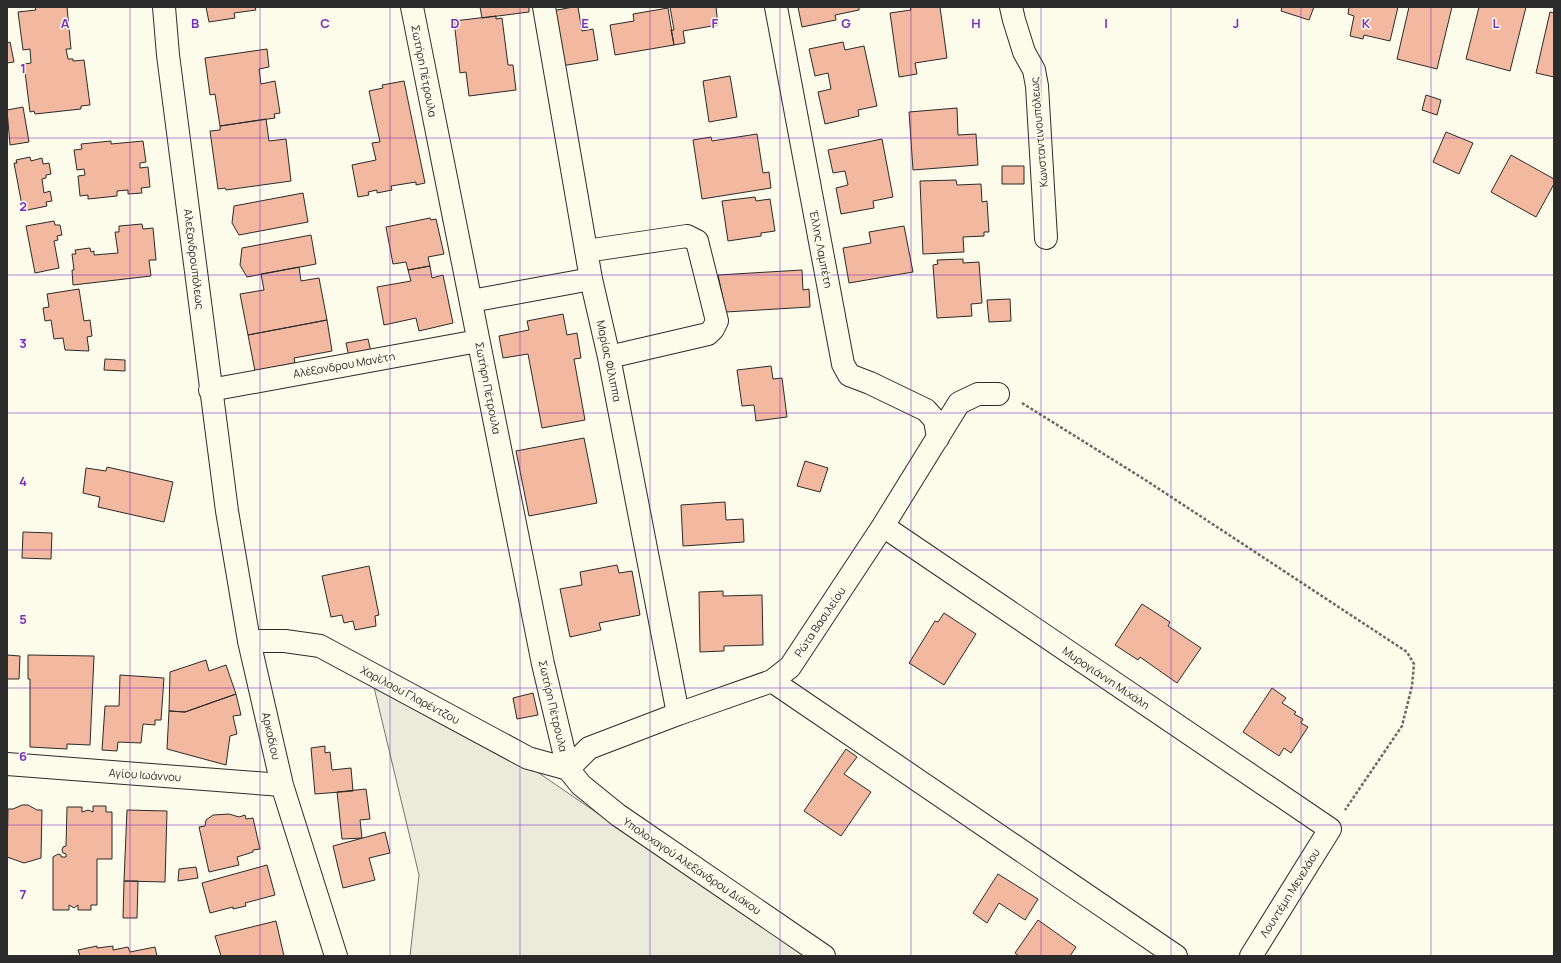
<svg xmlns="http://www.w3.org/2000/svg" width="1561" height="963" viewBox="0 0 1561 963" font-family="Manrope,sans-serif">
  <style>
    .green { fill: #ecebdb; stroke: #74746e }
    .building { fill: #f2b8a0; stroke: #2b2b2b }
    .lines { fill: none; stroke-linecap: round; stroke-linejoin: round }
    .minor-casing { stroke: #2b2b2b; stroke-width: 24 }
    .path { stroke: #6a6964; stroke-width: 2.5; stroke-dasharray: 3 2; stroke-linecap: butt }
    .minor { stroke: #fdfbea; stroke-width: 22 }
    .grid { fill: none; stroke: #7b2cbf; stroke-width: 1; stroke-opacity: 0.55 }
    .labels { text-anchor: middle; stroke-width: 3; stroke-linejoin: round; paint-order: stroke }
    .street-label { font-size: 11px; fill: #2b2b2b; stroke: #fdfbea }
    .grid-label { font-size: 13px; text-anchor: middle; font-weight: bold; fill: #7b2cbf; stroke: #fdfbea; stroke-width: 3; stroke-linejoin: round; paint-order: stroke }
  </style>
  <rect width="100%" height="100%" fill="#fdfbea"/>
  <path class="green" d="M372,679L530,767L806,956H410L419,875Z"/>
  <path class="building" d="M35,7H67L71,49H66L68,59H73V61L84,60L90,105L81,106V109L35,114L34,111L30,112L24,64L31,63L30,49L23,50L18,12L36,10Z
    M206,7H255L256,10L234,13L235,18L209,22Z
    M480,7H529V12L482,18Z
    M573,7H578L582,31L593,29L598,60L561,66L552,11Z
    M670,7H716L718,25L683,31L685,43L674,45L671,30H674Z
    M798,7H859V10L835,15L836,20L802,27Z
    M910,7H940L947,58L915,63L917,74L899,77L890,13L911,10Z
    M1282,7H1314L1309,20L1281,11Z
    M1349,7H1398L1390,41L1364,35L1363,39L1350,36L1354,16L1348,14Z
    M1409,7H1452L1437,69L1397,59Z
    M1479,7H1526L1510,71L1466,59Z
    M668,8L674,45L615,55L610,25L634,21L633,14Z
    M1550,12L1554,13V77L1536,73Z
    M496,16V19L502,18L508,65H513L516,90L469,96L466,72L460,73L454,21Z
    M10,42L14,62L7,63V43Z
    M843,42L845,50L864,46L877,106L858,110L859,116L825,124L818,92L831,89L828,73L815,76L809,49Z
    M267,49L269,67L259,69L261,84L275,81L280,113L274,114L275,118L220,126L215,94L210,95L205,58Z
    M730,76L737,117L709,122L703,81Z
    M404,81L425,183L416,185V182L391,186L392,190L377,193V190L368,192L369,195L358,197L352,165L376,160L372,143L380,142L369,91L383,88L382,85Z
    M1426,95L1441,100L1437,115L1422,110Z
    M23,107L29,142L10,145L7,110Z
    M957,108L958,135L976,134L978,165L913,170L909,112Z
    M266,119L269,141L286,139L291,181L226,190L225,188L218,189L210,131L220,130V126Z
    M1446,132L1473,143L1459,174L1433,162Z
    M757,134L763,173L769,172L771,188L702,199L693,140L711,137L712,141Z
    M882,139L893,197L873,201L874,208L841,214L836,188L848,185L845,171L833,173L828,150Z
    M111,141V144L143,141L146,162L140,163V168L148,167L150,187L141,188L142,193L128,194V190L117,191V196L88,199V195L80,196L78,176L85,175L84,169L77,170L74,150L82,149L81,144Z
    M1511,155L1554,179V184L1536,217L1491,192Z
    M30,157L31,161L42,158L43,164L49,163L51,174L46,175V178L42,179L44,193L50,191L52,201L46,202L47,206L23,211L14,163H17L16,160Z
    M1002,166H1024V184H1002Z
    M956,180L957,185L981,184L982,202L987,201L989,232H984V236L963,237L964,252L923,254L920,181Z
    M303,193L308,222L239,235L232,223L234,206Z
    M755,197L756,201L770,199L775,231L761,233V236L728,241L722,201Z
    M430,218L431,220L436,219L444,254L428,257L430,266L408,270L406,262L393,264L386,227Z
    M54,221L55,225H60L62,235L57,236L58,240L54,241L59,268L35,273L26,226Z
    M142,224L143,229L153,228L156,260H149L151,276L73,285L72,270H74L72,254H76L75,250L90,248L91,252L94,251V255L118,253L115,232H119V226Z
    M904,226L913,272L849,283L843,248L871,243L869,232Z
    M311,235L316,264L247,277L240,265L242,248Z
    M963,259V263L979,262L982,303L971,304L972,316L937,318L933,265L938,264L937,260Z
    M430,266L432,278L443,275L453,323L419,331L416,318L384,325L377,287L411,281L408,270Z
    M299,267L301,281L319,278L327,320L248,335L240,294L264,290L261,274Z
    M802,270L803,290L809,289L810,307L726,312L718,275Z
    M79,289L84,321L90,320L92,336L87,337L89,351L65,350L63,338L54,339L51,320L45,321L43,308L49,307L47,294Z
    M1010,299L1011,321L989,322L987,300Z
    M563,314L567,335L577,333L581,358L574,359L585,420L542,428L528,354L503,358L499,336L529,330L527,321Z
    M327,320L332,351L294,358L295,363L255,371L248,335Z
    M368,339L371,352L349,357L346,343Z
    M105,359L125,360V371L104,370Z
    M771,366L773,379L782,378L787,417L756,421L754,405L742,406L737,370Z
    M584,438L597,503L529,516L516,451Z
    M805,461L828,468L820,492L797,486Z
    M107,467L173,482L164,522L98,507L100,497L83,493L86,468L106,471Z
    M725,502L726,520L743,519L744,542L683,546L681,505Z
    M23,532L52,533L51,559L22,558Z
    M617,565L619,573L632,571L640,615L599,623L601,630L570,637L560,589L582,585L580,572Z
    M369,566L379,615L375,616L376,626L355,630L353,621L344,623L342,615L331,617L322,576Z
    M723,591V596L762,595L763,645L724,646V651L700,652L699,592Z
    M1142,604L1170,622L1168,626L1201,648L1177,683L1140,657L1138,660L1115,645Z
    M944,613L976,634L944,685L909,663L935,621L938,622Z
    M7,655L20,656L19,679H7Z
    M28,655L94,656L90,745L67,744V749L30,747V679H28Z
    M206,660L209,671L226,665L236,694L185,712L169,711L170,672Z
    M120,675L164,678L161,720H155V725L143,724L141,743L118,742L117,751L102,750L105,706H119Z
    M1272,688L1286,698L1282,703L1296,712L1294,714L1303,719L1301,723L1308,727L1291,753L1284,748L1279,756L1243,732Z
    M533,693L538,715L517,719L513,698Z
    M236,694L241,715L233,716L237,734L230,736L226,765L167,749L169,711L185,712Z
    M325,746V753L330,752L332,770L351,768L353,791L315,794L311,748Z
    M846,749L857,757L844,774L871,792L841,836L804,811Z
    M366,789L370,819L360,820L362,838L342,839L337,792Z
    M22,805H28L37,810H42L41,858L24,863L7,857L8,809H13Z
    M93,806H106V812H112V859H97V905H91V910H78V905L74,908L69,905V910H53V857L58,854L61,855V857H66V854L63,853L62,850L63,847L66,846L67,807H82V812L88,810L93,812Z
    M127,810L167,811L165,882L124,881Z
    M229,814L239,817L245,815L246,819L253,818L260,849L253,850V852L237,857L239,865L209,872L199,827L205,826L206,820L213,815Z
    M385,832L390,853L369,858L375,880L343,888L333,846Z
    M267,865L275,895L245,903L246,906L233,909V907L210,913L202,883Z
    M196,867L198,878L178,881L179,869Z
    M998,874L1038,899L1025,920L999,903L987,923L973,913Z
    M124,881H138L137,918H123Z
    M1038,920L1076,947L1070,956H1019L1015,953Z
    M276,921L284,956H221L215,936Z
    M97,946V948L113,946V950L128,947L130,952L155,947L157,956H80L78,950Z"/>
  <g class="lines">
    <g class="minor-casing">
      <path id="minor" d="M164,7L168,55L227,511L249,641L282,785L336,956
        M412,7L543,664L568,769L581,785L618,815L824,956
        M544,7L591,279L609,357L678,714
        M776,7L843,364L849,375L870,383L926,410L935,420L938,438
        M1011,7L1014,20L1024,52L1034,70L1037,86L1046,238
        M586,251L687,236L697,241L717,321L713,329L708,334L609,357
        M471,301L591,279
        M210,390L478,341
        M883,526L1330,829L1251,956
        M249,641H285L320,646L528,758L568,769
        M772,681L1176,956
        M7,764L282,785
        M568,769L589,748L678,714L772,681L790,667L883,526L959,403L978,394H998"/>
    </g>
    <path class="path" d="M1022,403L1147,481L1407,652L1414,664L1412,686L1402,726L1345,810"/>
    <use href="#minor" class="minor"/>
  </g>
  <path class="grid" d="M130,7V956M260,7V956M390,7V956M520,7V956M650,7V956M780,7V956M911,7V956M1041,7V956M1171,7V956M1301,7V956M1431,7V956M7,138H1554M7,275H1554M7,413H1554M7,550H1554M7,688H1554M7,825H1554"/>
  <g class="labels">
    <g class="street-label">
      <text transform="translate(424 71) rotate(79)" y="4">Σωτήρη Πέτρουλα</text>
      <text transform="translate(1039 132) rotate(-95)" y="4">Κωνσταντινουπόλεως</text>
      <text transform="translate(821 249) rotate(79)" y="4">Έλλης Λαμπέτη</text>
      <text transform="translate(194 259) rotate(83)" y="4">Αλεξανδρουπόλεως</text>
      <text transform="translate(609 361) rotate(78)" y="4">Μαρίας Φίλιππα</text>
      <text transform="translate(344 365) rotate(-10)" y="4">Αλέξανδρου Μανέτη</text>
      <text transform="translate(488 388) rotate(79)" y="4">Σωτήρη Πέτρουλα</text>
      <text transform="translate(820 622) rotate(-56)" y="4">Ρώτα Βασιλείου</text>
      <text transform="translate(1106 678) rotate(34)" y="4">Μυρογιάννη Μιχάλη</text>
      <text transform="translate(410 695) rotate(28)" y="4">Χαρίλαου Γλαρέντζου</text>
      <text transform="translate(553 706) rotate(77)" y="4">Σωτήρη Πέτρουλα</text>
      <text transform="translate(271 736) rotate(77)" y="4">Αρκαδίου</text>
      <text transform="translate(145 775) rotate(4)" y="4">Αγίου Ιωάννου</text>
      <text transform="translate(692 866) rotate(34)" y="4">Υπολοχαγού Αλεξάνδρου Διάκου</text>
      <text transform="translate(1290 893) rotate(-58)" y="4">Λουντέμη Μενελάου</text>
    </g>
  </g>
  <g class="grid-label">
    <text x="65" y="28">A</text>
    <text x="195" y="28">B</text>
    <text x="325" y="28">C</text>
    <text x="455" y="28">D</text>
    <text x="585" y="28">E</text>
    <text x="715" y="28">F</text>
    <text x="846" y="28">G</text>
    <text x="976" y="28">H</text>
    <text x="1106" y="28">I</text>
    <text x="1236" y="28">J</text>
    <text x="1366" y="28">K</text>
    <text x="1496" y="28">L</text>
    <text x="23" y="73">1</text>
    <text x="23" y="211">2</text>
    <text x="23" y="348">3</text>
    <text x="23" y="486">4</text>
    <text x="23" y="624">5</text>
    <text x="23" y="761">6</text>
    <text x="23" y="899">7</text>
  </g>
  <rect width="1561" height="963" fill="none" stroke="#2b2b2b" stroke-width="16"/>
</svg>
